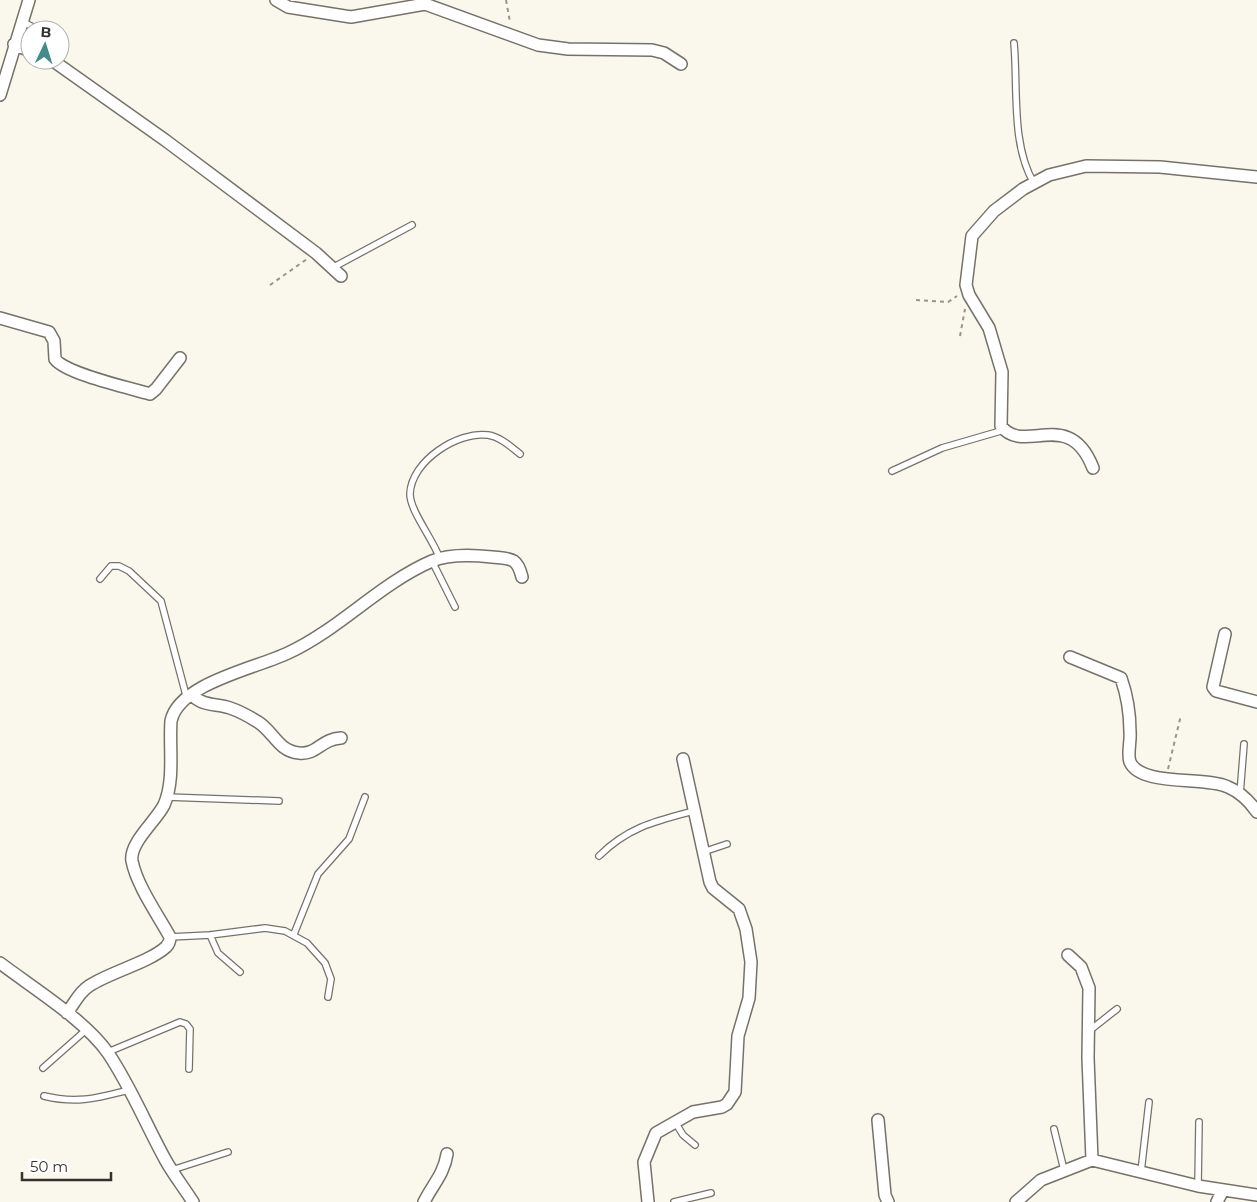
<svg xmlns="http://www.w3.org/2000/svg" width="1257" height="1202" viewBox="0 0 1257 1202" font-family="Montserrat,sans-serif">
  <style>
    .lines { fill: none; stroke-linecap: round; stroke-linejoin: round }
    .service-casing { stroke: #757369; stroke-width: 8 }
    .minor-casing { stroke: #757369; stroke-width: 14 }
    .path { stroke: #96948c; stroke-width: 2; stroke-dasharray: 4 4; stroke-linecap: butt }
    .service { stroke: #fff; stroke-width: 5.5 }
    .minor { stroke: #fff; stroke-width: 11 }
  </style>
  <rect width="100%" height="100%" fill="#faf8ec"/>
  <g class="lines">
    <g class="service-casing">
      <path id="service" d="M21,21L39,30
        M1014,43C1018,86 1011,146 1034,183
        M332,268L412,225
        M892,471L942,448L1004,430
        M440,559C433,539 410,511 410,494C411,461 458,431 488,435C501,437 511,447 520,454
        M432,561L455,607
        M100,579L111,566H119L129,571L161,601L187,699
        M1240,794L1244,744
        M167,797L279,801
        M703,852L727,844
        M599,856C628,827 656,821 694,811
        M294,934L318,874L349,839L365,797
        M210,935L218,953L240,972
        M170,937L210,935L265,928L285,931L307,943L325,963L331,979L328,997
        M1089,1031L1117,1009
        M108,1052L180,1022L186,1024L190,1029L189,1069
        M43,1068L86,1030
        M44,1096C77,1104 97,1098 129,1090
        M675,1122L683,1135L695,1145
        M1054,1129L1064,1170
        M172,1170L228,1152
        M1141,1172L1149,1102
        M1198,1186L1199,1122
        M674,1202L711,1193"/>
    </g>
    <g class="minor-casing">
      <path id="minor" d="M276,0L288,7L351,17L425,4L538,45L568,49L652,50L664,53L681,64
        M14,44L30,51
        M52,60L165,140L316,253L341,276
        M0,95L29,0
        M0,318L49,332L54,341L55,359C66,374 130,388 150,394L156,389L180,358
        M1093,468C1069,406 1024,456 1001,426L1002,372L989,328L969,295L966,285L972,236L994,211L1023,189L1049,175L1086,166L1160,167L1257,177
        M1225,634L1213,687L1216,691L1257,702
        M1070,657L1121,678C1127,695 1130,714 1130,732C1131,741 1127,754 1130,762C1141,787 1206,776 1228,787C1240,792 1250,802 1257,812
        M192,695C204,707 216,703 230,708C239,711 250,717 258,722C274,732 278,751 299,753C317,755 321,739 341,738
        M1068,955L1081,967L1089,988L1088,1058L1092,1160
        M0,963C33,988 85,1020 108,1053C131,1087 146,1125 166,1161C174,1175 184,1188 193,1202
        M67,1013C74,1004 79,992 89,986C110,972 148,963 166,947C169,944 170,941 170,937C158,915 137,886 132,861C129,843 156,821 164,805C175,780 169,748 171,721C179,683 257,668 288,653C340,629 379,584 432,561C449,554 474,555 492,557C511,559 517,557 522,577
        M878,1120L885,1195L888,1202
        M424,1202C433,1184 444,1174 447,1154
        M648,1202L644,1162L656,1133L693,1112L722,1107L727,1104L735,1092L738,1036L749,998L751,962L746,929L739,909L713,888L710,882L683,759
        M1016,1202L1041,1180L1092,1160L1198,1186L1257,1195
        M1217,1202L1223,1190"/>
    </g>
    <path class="path" d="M506,0L510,22
      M270,285L307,259
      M916,300L948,302L957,296
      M960,336L965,309
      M1168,769L1181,715"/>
    <use href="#service" class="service"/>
    <use href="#minor" class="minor"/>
  </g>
  <g transform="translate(45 45) rotate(4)"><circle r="24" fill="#ffffff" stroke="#adadab"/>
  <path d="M0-4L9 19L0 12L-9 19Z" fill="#448c8b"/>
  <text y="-8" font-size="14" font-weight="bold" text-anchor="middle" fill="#33322d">B</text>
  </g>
  <path d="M22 1172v8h89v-8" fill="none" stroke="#33322d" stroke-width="2.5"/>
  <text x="30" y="1172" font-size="15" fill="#33322d" stroke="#ffffff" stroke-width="4" paint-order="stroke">50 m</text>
</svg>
